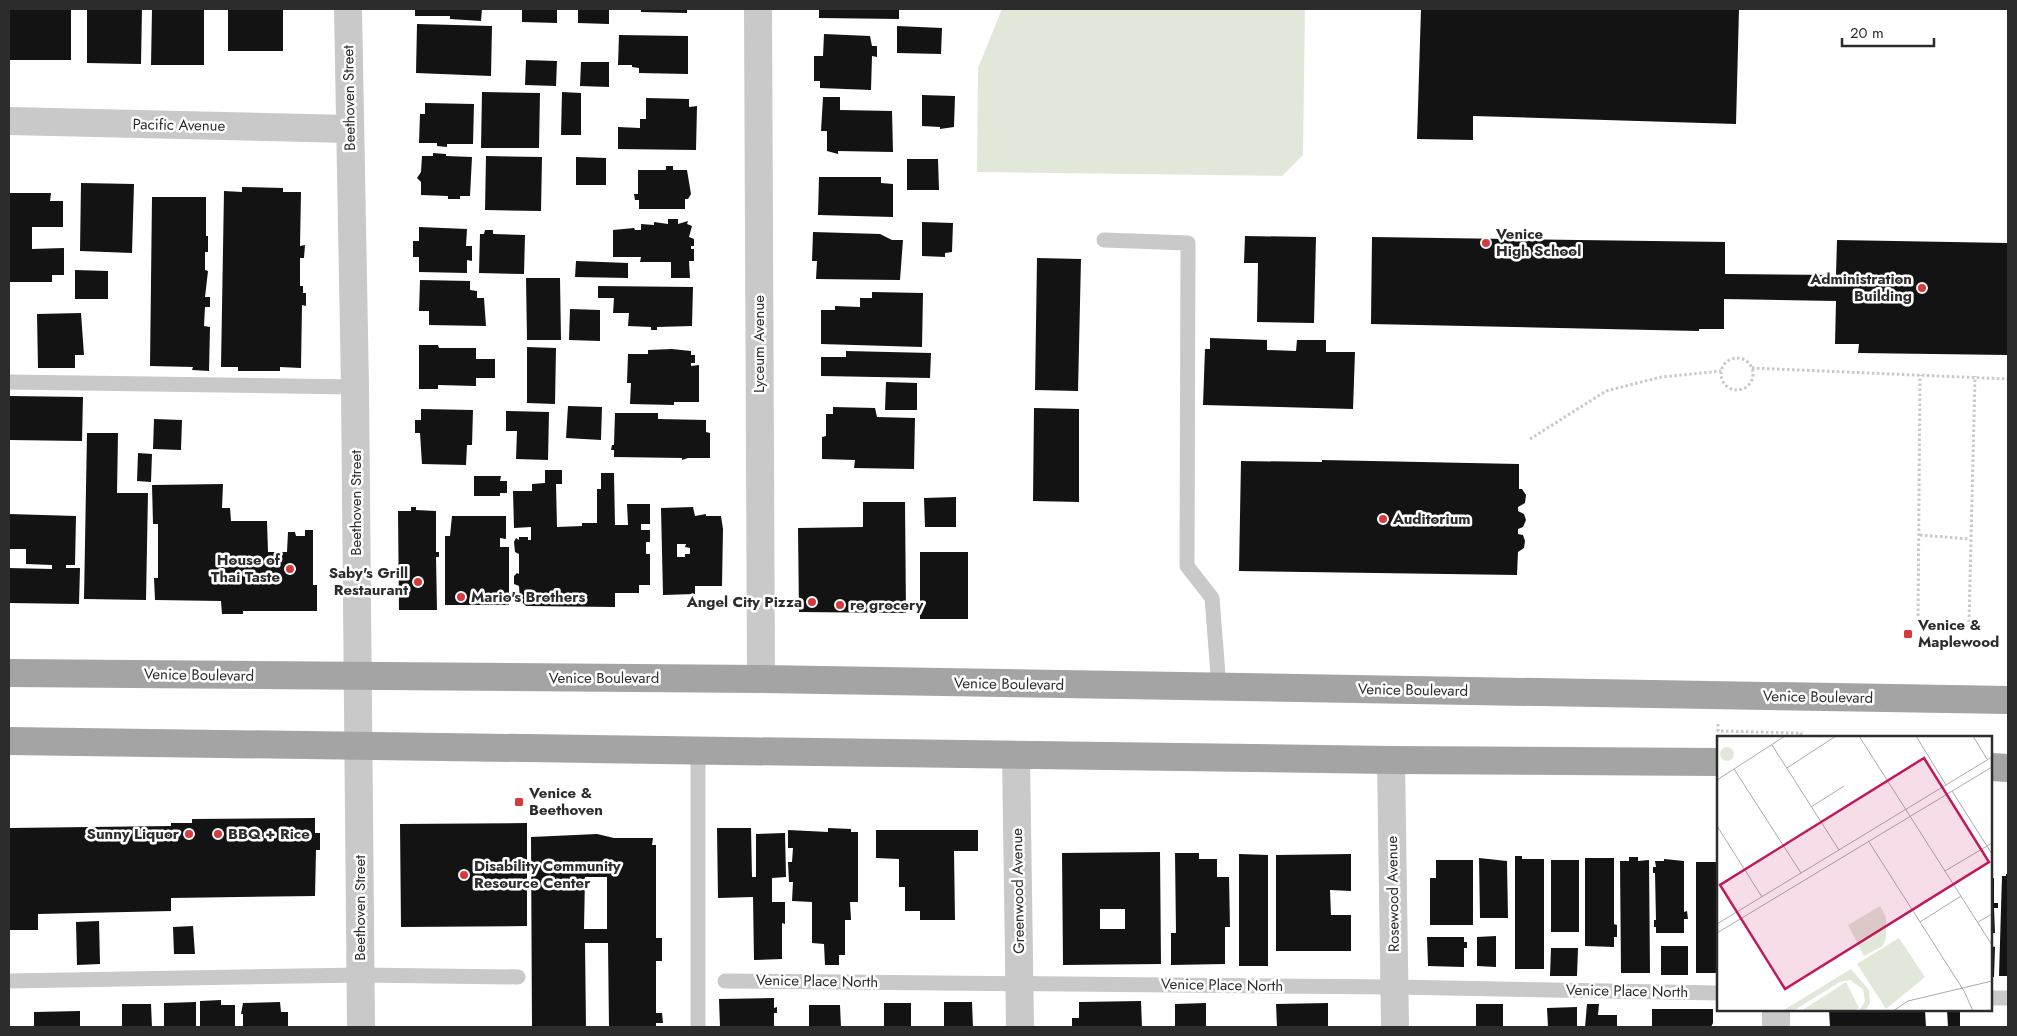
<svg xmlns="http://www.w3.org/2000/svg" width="2017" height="1036" viewBox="0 0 2017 1036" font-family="Jost,sans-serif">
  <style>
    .green { fill: #e1e8da }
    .building { fill: #131313; fill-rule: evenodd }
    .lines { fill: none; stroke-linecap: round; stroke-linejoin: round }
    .path { stroke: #c9c9c9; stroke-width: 3; stroke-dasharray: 2.5 2.5; stroke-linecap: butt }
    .service { stroke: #c9c9c9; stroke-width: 15 }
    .minor { stroke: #c9c9c9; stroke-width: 28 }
    .tertiary { stroke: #c9c9c9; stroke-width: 28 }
    .primary { stroke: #a4a4a4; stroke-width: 28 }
    .poi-dot { fill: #d53b3e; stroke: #fff; stroke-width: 2 }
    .labels { text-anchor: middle; stroke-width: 5; stroke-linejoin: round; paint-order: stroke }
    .street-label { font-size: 15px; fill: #2c2c2c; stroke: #fff }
    .poi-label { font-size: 15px; font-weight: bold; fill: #2c2c2c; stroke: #fff; text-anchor: start }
    .inset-road { fill: none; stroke: #ababab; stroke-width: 1 }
    .view { fill: #c2185b; fill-opacity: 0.15; stroke: #c2185b; stroke-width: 2.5 }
    .inset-edge { fill: none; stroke: #2c2c2c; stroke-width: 2.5 }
  </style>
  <rect width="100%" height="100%" fill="#fff"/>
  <path class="green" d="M1002,9H1305L1303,155L1282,176L977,172L978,68Z"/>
  <path class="building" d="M9,9H71V60H9Z
    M87,9H142L141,64L87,63Z
    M152,9H204V65H151Z
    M228,9H283V51H228Z
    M415,9H482L481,21L450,19V16H415Z
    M522,9H557V23L522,22Z
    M578,9H609V24L578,23Z
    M641,9H687V13L641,12Z
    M819,9H899V19L819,18Z
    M1421,9H1739L1736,124L1473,116V140L1417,139Z
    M417,24L492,26L491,76L416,73Z
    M897,26L942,28L941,54L897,53Z
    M824,34L870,36L872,46H877V57L872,56L871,90L820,88V81H814V56H823Z
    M619,35L688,36V74L639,73V68L632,67V65H618Z
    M526,60L557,61L556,86L525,85Z
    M581,62H609V87L580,86Z
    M482,92L540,93L539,148H481Z
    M562,92L581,93V135H561Z
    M922,95L955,96L954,127L940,129V127L922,126Z
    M823,97H840V110L892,111L893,152L838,151V154L827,151V131H821Z
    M646,98L689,99V107L697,106L696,150L618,149V127L640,128V119H646Z
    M425,103L474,104L473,144H447V147L437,146V143H419L420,114H425Z
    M433,153L446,154V156L472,157L470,196H460V199H448V196L421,195V182L417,178L421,172L422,156H433Z
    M486,156L542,157L541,211L485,210Z
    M576,157L606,158V185H576Z
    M907,159H938L939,190H907Z
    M666,166H673V170H687L691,194L688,199H685V209H639V200H635L634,194H638V170H666Z
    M819,177H881V183L893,184V217L818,215Z
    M81,183L134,184L132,253L80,251Z
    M242,187L283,188V192H301L300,246L305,245L304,258H300V286H303V293H306V306L302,305L301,368L280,367V371H238V367H221L224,191L242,192Z
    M9,193H51L50,201H63V227H32V249L64,248V275H52V282H9Z
    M152,197H206V236H208V252H205V270L208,271L205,297H210V307H205L204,326L210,327L209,371L192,370L193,367L150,366Z
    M668,219H678V224L688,221L687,224L692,226L689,237L694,239V246H691V249H694V261H689L690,278H671V262H640L641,257H613V230L634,228L635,230H641V224L654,225V222L668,224Z
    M922,222L953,223L952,252L945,253V257L922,256Z
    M419,227L467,229L466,246H472V261L467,260V273L419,272V257H413V241H419Z
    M485,230H493V234L525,235L524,274L479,273L480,234H484Z
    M813,232L880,234L892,240H903L900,280L816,279L817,261H812Z
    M1245,236L1316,237L1314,323L1257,322L1258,263H1244Z
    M1372,237L1725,242V274L1836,275L1837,240L2008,243V355L1858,353L1859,344H1835L1836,301L1724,299V329H1699V331L1371,324Z
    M1037,258L1081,259L1078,391L1035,390Z
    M576,261L628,263V278L575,277Z
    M75,270L108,271V299H75Z
    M526,278H560L561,340H527Z
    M420,280L470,281V290L477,291V298H484L486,326L429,325V311H419Z
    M598,286L693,287L692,326L657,327V330H651V327L628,326L629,313H613L614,298H598Z
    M872,292L923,293L922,347L821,344V310H835V306L860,307V298H872Z
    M570,309L600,310V341L569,340Z
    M81,313L84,355H75V368H38L37,314Z
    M1210,338L1267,340V350L1296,351L1297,340H1326V352H1355L1353,409L1203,405L1205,349H1210Z
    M419,345H438L439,348H476V359H495V378H476V386L438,385V389H419Z
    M527,347L556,348L555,404L527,403Z
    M672,349L691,351V355H695V363H691V366L699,365V402H674V405L630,404L631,383H627L628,354H648V350Z
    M846,351L931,353L930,378L821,376V357H846Z
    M886,382L917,383V410H885Z
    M9,396L83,397L82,441L9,440Z
    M568,406L602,407L601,440L566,438Z
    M833,407L875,408L877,417L915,418L914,469L854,468L855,460L822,459V437L826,436V414H833Z
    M1034,408L1079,409V502L1033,501Z
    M421,409L473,410L472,445H467L466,465L422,464L420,433H415V420H421Z
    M506,411L549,412L548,460L516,459L517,431H506Z
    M615,413H658V419L706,420V432L710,433V458H688L682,460V458L614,457V450H611L612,445H614Z
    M154,419L182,420L181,450L153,449Z
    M87,433H118L117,493H148L146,600L84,599Z
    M138,453L152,454L151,482L137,481Z
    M1322,460L1519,464V489H1522L1526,495L1525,503L1518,507V511L1524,514L1526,520L1523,527L1518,529V534L1523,535L1525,541L1524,548L1518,552L1517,575L1239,571L1241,461L1322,462Z
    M545,470H562V484H556L557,527L582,526V523H597V489H601V473H614L615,525H628L627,504H650V524H641V530H650V542H646V554H650V585H639V593H615V607L526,606L520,600L519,586L514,584V576L517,573L519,574V554L515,552L514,542L516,538L519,540V537H528V540H531V527L514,528L513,491H532V484L545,483Z
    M474,476H501L500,481H507V493H500V496H474Z
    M223,484L222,508H230L231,521H267L268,552H287L288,532H295L296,536H305V530H313V585H317V611H243V614H222L221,601L155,600L154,578H158V524H153L152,485Z
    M956,497V527H925L924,498Z
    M863,502H905L906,613L799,612L798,528L863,527Z
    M411,507H416V510L436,511V552H439V557H436L437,610H399L398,511H411Z
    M693,507L695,516L706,514V516H721L723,529L722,586H695V594L663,595L661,508ZM677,544H686L685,547L690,548V554H685V557H677Z
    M9,514L76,516L75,565H66V568H80L79,604L9,603V568L52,569V565L26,564V549H9Z
    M452,516H506V539L500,538V547H509V605H445V536H450Z
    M920,552H968V619H920Z
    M315,818V833H320V850H316L315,896L171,898V911L38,914V930H9V828L171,826V823H192V819Z
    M527,823V926L401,927L400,824Z
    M717,828H751L752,877H756V834L785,833L786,877L772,878V902H785V924L782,923V959L754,960L753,897L718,898Z
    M828,828L851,829V832H858V902H850L851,920H845V955H839V965H825L824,944L812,943V902L792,901L793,882H789L788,862H792L793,848H788V830L828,832Z
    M876,830H978V851H954L955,920H920V911H905V887H899V859L876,858Z
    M597,834L614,838H653L652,845H656V938H662V961H656V1013H662L663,1023H656V1027H609L608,943H585L586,1027H532L531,837ZM585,877H607V929H584Z
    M1160,852L1161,964L1063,965L1062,853ZM1100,909H1125V929H1100Z
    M1175,853H1199V859H1217V877H1229L1230,927H1225V964L1171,965V933H1176Z
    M1239,854L1268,855V966H1239Z
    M1351,854V891L1330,890L1331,915H1351V951H1276V855Z
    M1515,856H1522V859H1544V969H1515Z
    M1629,857H1638V861L1649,860L1650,973H1621L1620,861H1629Z
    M1479,858L1507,861L1508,918H1480Z
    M1585,858H1614V924L1617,925V937H1614V947L1585,946Z
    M1664,859L1684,861V912L1687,911L1688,919H1684V933H1656V927H1654V920H1656L1655,873H1653V867H1656L1655,861H1664Z
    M1436,860H1473V925H1430V878H1436Z
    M1551,860H1579V932H1551Z
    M1696,862H1718V973H1696Z
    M2006,874H2008V976H1999L2002,876H2006Z
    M1991,878H1994V903H1998V908H1994L1995,933H1991Z
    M99,921L100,964L77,965L76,922Z
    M193,926L195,954H174L173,927Z
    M1496,936V967L1477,966V937Z
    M1427,937H1464V942H1467V948H1464V967L1428,966Z
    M1661,946H1688V975H1661Z
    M1991,946L1995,947L1994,977H1991Z
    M1551,948H1578L1577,976H1550Z
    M774,998V1008L777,1007V1013H774V1027H720L719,999Z
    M221,1000V1005H235V1027H200V1001Z
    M1141,1001L1142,1027H1072V1018H1079V1002Z
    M196,1002V1027H164V1003Z
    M280,1002L281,1012H288V1027H243V1014H241L243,1003Z
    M944,1002H972L973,1027H944Z
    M884,1003H911V1027H884Z
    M1206,1003V1027H1175V1004Z
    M1328,1003V1027H1277L1276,1004Z
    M122,1004H151L152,1027H122Z
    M1476,1004H1503V1027H1476Z
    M1587,1004H1599L1598,1015H1617V1027H1585Z
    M809,1005H840L841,1027H809Z
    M1577,1007V1027H1548L1547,1008Z
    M1652,1009H1713V1023L1711,1027H1652Z
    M1829,1010H1925L1926,1027H1830Z
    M1947,1010H1960V1027H1948Z
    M80,1011V1027H34V1012Z"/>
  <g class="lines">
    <path class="path" d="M1721 374a16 16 0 1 1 32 0a16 16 0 1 1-32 0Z
      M1752,368L2008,379
      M1530,439L1606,391L1661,377L1721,371
      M1920,535L1970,539
      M1918,621L1920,375
      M1969,622L1975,376
      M1718,724V731L1801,733V737"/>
    <path class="service" d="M1104,240L1188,243L1187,566L1212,598L1219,687
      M9,382L355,387
      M9,981L360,975L518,977
      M725,981L1394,987L1718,993
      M1991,998H2008
      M698,1027V751"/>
    <path class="minor" d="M758,9L761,679
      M9,121L350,129
      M1016,755L1020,1027
      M1391,760L1395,1027
      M1776,1010V1027"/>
    <path class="tertiary" d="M348,9L355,387L361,1027"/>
    <path class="primary" d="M9,673L761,679L2008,700
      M9,741L1391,760L1718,762
      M1991,767L2008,768"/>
  </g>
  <g class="poi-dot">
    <circle cx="1486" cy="243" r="5"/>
    <circle cx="1922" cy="288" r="5"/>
    <circle cx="1383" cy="519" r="5"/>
    <circle cx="290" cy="569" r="5"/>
    <circle cx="418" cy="582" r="5"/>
    <circle cx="461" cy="597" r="5"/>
    <circle cx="812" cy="602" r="5"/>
    <circle cx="840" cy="605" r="5"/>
    <rect x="1903" y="629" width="10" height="10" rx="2.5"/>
    <rect x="514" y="797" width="10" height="10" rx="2.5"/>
    <circle cx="189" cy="834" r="5"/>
    <circle cx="218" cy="834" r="5"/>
    <circle cx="464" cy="875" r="5"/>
  </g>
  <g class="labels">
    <g class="street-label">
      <text transform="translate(349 98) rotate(-91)" y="5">Beethoven Street</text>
      <text transform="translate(179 125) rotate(1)" y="5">Pacific Avenue</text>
      <text transform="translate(759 344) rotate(-90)" y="5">Lyceum Avenue</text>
      <text transform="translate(356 503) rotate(-90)" y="5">Beethoven Street</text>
      <text transform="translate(199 675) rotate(1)" y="5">Venice Boulevard</text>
      <text x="604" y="683">Venice Boulevard</text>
      <text transform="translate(1009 684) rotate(1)" y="5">Venice Boulevard</text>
      <text transform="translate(1413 690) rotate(1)" y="5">Venice Boulevard</text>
      <text transform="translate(1818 697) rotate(1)" y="5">Venice Boulevard</text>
      <text transform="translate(1018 891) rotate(-91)" y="5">Greenwood Avenue</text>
      <text transform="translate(1393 894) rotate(-91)" y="5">Rosewood Avenue</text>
      <text transform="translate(360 908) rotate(-90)" y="5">Beethoven Street</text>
      <text transform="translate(817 981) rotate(1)" y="5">Venice Place North</text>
      <text transform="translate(1222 985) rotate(1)" y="5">Venice Place North</text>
      <text transform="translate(1627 991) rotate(1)" y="5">Venice Place North</text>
    </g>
    <g class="poi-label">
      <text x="1496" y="239">Venice<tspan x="1496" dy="17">High School</tspan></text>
      <text x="1912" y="284" text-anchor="end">Administration<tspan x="1912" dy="17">Building</tspan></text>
      <text x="1393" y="524">Auditorium</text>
      <text x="280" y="565" text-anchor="end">House of<tspan x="280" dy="17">Thai Taste</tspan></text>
      <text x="408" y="578" text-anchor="end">Saby's Grill<tspan x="408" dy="17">Restaurant</tspan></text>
      <text x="471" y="602">Mario's Brothers</text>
      <text x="802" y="607" text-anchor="end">Angel City Pizza</text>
      <text x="850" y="610">re grocery</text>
      <text x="1918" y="630">Venice &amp;<tspan x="1918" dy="17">Maplewood</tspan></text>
      <text x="529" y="798">Venice &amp;<tspan x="529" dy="17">Beethoven</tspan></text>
      <text x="179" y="839" text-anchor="end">Sunny Liquor</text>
      <text x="228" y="839">BBQ + Rice</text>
      <text x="474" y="871">Disability Community<tspan x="474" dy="17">Resource Center</tspan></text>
    </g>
  </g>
  <g transform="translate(1717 736)">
    <rect width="275" height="275" fill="#fff"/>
    <path d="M3 18a7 7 0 1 1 14 0a7 7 0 1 1-14 0ZM163,170L169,181V202L166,210L147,220L131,189ZM182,202L208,241L169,273L140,228ZM134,233L152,254L153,267L148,275H142L148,265L146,253L133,244L123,246L76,275H65ZM129,246L142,272L137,275H84Z" fill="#e1e8da"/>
    <path class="inset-road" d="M142,0L275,209M199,0L229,49M256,0L270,23M55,9L122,114M70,32L119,0M17,33L84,137M0,44L68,0M235,55L275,118M94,71L127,50M0,90L45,161M152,106L247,255L256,275M228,135L275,107M203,186L244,160M261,186L275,178M0,188L275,21M0,197L275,31M176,275L191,265L275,245"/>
    <path class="view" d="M207,22L272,126L68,253L3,149Z"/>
    <rect width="275" height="275" class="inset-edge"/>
  </g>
  <rect width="2017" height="1036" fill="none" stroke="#2c2c2c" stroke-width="20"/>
  <path d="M1842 38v8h92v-8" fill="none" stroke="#2c2c2c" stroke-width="2.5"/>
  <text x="1850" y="38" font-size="15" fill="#2c2c2c" stroke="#ffffff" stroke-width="4" paint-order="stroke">20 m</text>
</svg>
